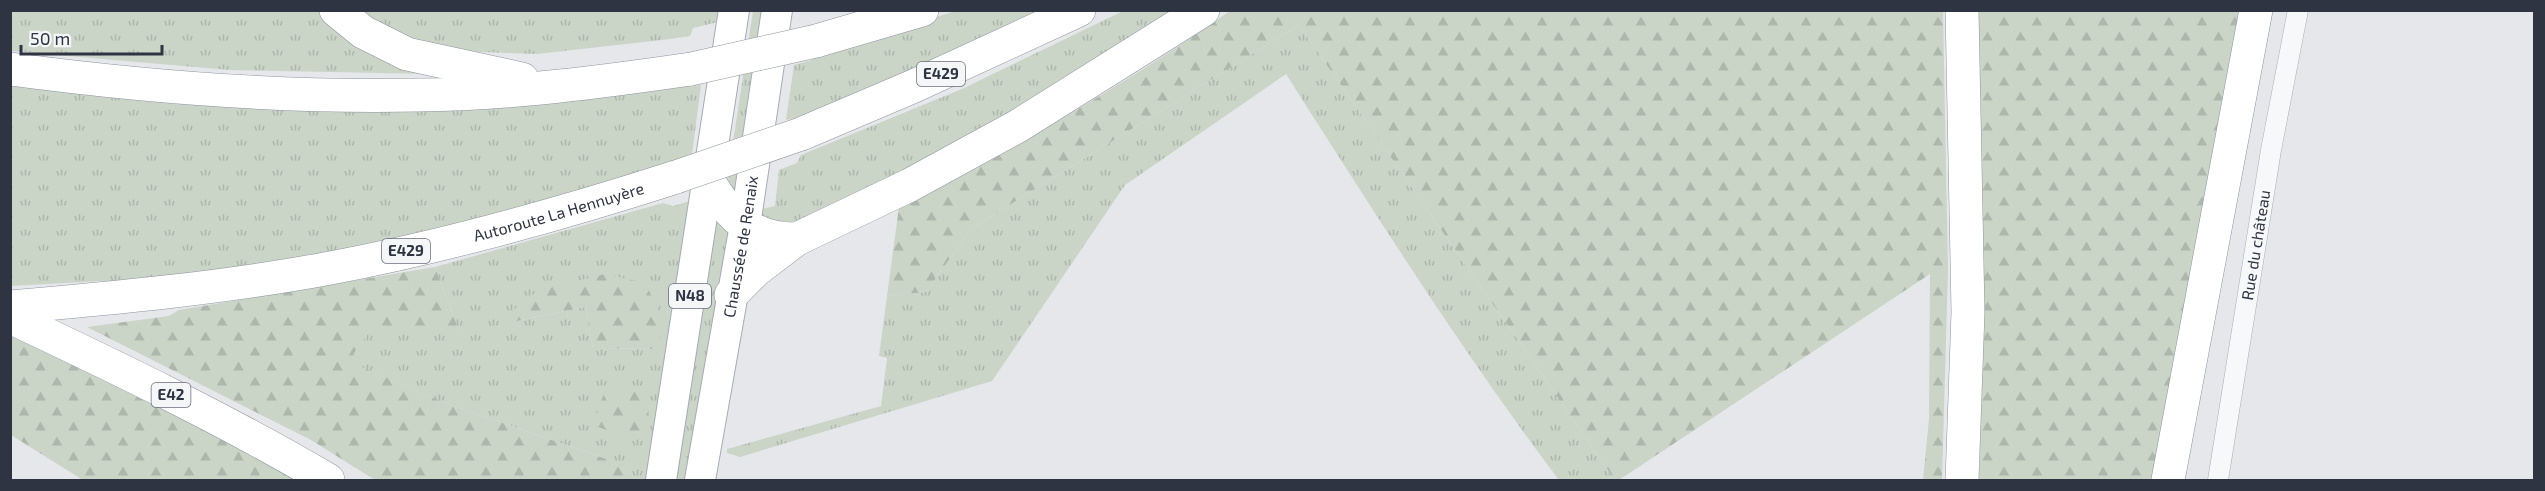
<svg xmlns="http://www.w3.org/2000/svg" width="2545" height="491" viewBox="0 0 2545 491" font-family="'Exo 2',sans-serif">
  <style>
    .grass { fill: url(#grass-tufts); fill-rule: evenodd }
    .forest { fill: url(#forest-firs) }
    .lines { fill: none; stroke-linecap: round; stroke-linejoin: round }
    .minor-casing { stroke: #aaaeb5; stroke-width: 21 }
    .primary-casing { stroke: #a5abb5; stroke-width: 32 }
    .motorway-casing { stroke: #8d94a0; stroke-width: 34 }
    .minor { stroke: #f7f8f9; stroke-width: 20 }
    .primary { stroke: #fff; stroke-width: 30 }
    .motorway { stroke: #fff; stroke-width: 33 }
    .motorway-bridge-casing { stroke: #8d94a0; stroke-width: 34; stroke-linecap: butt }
    .motorway-bridge { stroke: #fff; stroke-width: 33 }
    .labels { text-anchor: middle; stroke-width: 6; stroke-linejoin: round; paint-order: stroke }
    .shield { fill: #f4f6f8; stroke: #696e79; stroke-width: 1.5 }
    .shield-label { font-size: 15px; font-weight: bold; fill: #2e3442 }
    .street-label { font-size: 16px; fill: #2e3442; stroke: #f4f6f8 }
  </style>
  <defs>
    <pattern id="grass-tufts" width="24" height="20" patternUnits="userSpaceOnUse" patternTransform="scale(1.5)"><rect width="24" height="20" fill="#cad4c7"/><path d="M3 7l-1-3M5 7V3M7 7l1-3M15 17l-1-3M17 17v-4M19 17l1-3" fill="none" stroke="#aeb7ac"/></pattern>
    <pattern id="forest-firs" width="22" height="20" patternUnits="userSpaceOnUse" patternTransform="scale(1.5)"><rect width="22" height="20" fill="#cad4c7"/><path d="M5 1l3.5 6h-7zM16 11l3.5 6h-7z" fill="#aeb7ac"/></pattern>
  </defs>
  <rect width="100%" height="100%" fill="#e5e7eb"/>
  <path class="grass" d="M11,11H719L718,22L693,28L690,36L670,39L537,54L449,51L432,74L229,70L11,51Z
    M753,11H767L740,184L732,195L729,187L728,175Z
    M956,11H1056L803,116L786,120L794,65L812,60L815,53Z
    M1123,11H1189L816,225L757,221L758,210L775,206L779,170L797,163L801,155L962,89Z
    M1299,25L1615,480H1559C1461,350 1374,212 1286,74L1125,185L992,381L740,457L727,453V449L881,406L887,358L879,356L887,296L926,292L971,229Z
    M11,80L689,86L701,85L692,154L574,198L268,269L118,284L101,281L11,286Z
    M690,201L651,480H639L612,461L448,404L347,361L370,331H459L435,267L663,203L673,206ZM645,283L659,349L593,348L585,307L512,322Z
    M714,203L735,226L694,480H675Z"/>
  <path class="forest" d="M1230,11H1943L1948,269L1942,480H1923L1929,419L1930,274L1619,480H1615L1299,25L971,229L926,292L887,296L899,207C1014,148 1125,85 1230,11Z
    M1977,11H2242L2153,480H1979L1984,294Z
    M435,267L459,331H370L348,361L448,404L612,461L639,480H375L311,440L87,327L169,316L179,310Z
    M605,274L645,283L662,317L659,349L593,348L585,307L512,322L513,310L537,291Z
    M10,334L158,399L300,480H83L11,435Z
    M646,388L650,428L635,441L593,425L604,393Z"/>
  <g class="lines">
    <g class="minor-casing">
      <g id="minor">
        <path id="s1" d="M2218,480L2271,150L2298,10"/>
      </g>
    </g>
    <g class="primary-casing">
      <g id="primary">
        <path d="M661,480L734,10"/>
        <path id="s2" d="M700,480L745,225L777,10"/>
      </g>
    </g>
    <g class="motorway-casing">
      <g id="motorway">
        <path d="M336,10L363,32L407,54L522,79"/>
        <path d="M1962,10L1968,312L1962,480"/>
        <path d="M816,41L922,10"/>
        <path d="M10,69C145,87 283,98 419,95C510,94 601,82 691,69"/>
        <path d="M801,134L914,86L1079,10"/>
        <path d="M708,180C729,217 753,240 797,239"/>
        <path d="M731,295L756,270L797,239L910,185L1018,126L1203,10"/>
        <path id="s3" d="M10,307C116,298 221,288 325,269C444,247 561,214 676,177"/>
        <path d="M10,317C118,368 226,420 328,480"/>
        <path d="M2168,480L2256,10"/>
      </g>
    </g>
    <use href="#minor" class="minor"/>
    <use href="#primary" class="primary"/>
    <use href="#motorway" class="motorway"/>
    <g class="motorway-bridge-casing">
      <path id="motorway-bridge" d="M691,69L816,41
        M676,177L801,134"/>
    </g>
    <use href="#motorway-bridge" class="motorway-bridge"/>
  </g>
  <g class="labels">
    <g class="shield">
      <rect x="917" y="62" width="48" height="24" rx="4.5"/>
      <rect x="382" y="239" width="48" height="24" rx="4.5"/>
      <rect x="669" y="284" width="42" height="24" rx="4.5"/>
      <rect x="151.5" y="383" width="39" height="24" rx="4.5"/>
    </g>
    <g class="shield-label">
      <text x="941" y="79">E429</text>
      <text x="406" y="256">E429</text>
      <text x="690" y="301">N48</text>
      <text x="171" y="400">E42</text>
    </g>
    <g class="street-label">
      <text dy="6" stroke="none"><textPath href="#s3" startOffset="558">Autoroute La Hennuyère</textPath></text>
      <text dy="6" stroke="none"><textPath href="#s1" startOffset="238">Rue du château</textPath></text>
      <text dy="6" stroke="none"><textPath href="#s2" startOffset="237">Chaussée de Renaix</textPath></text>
    </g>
  </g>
  <rect width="2545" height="491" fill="none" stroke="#2e3442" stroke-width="24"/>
  <path d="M21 45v9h141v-9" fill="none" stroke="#2e3442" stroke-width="3"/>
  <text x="30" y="45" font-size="18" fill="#2e3442" stroke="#f4f6f8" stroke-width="4.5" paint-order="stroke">50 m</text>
</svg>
